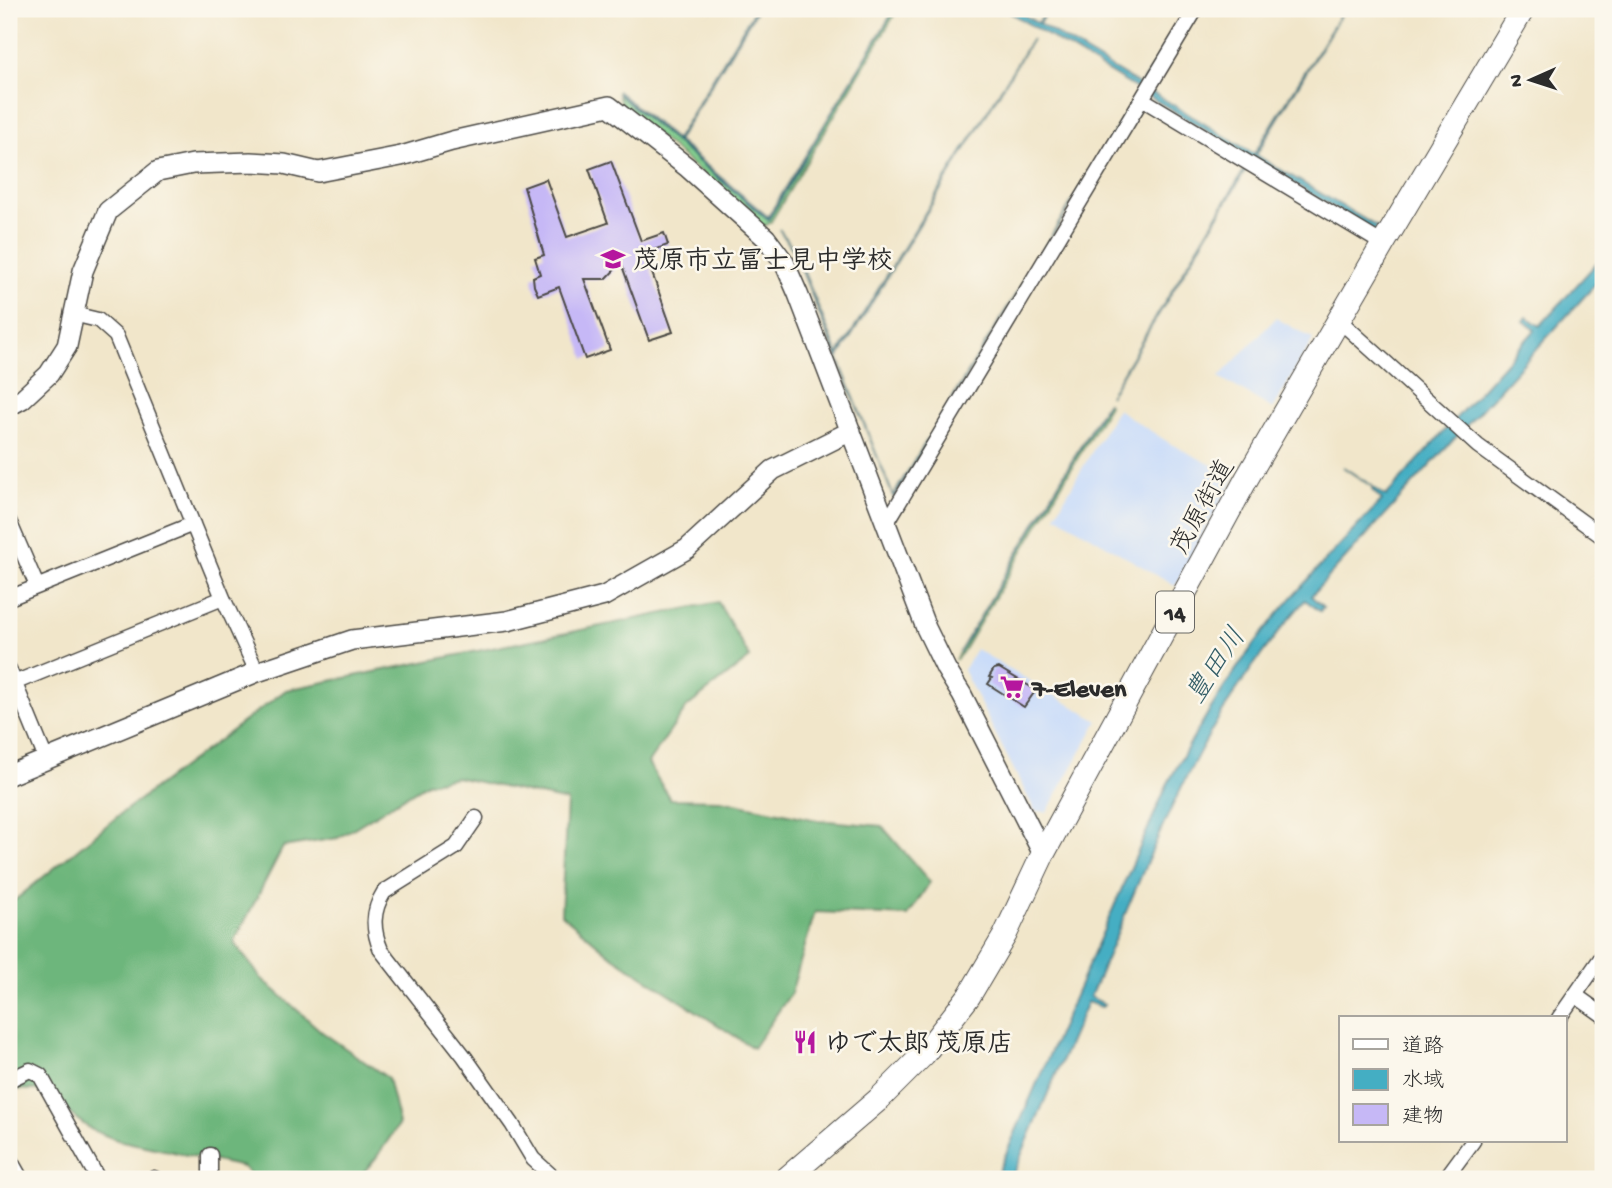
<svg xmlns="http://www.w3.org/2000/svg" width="1612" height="1188" viewBox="0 0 1612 1188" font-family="'Gochi Hand','Klee One',sans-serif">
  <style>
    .built { fill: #c9dcf9 }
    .green { fill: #87d492; stroke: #59805e; stroke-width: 2 }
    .forest { fill: #6db67c; stroke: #4c7054; stroke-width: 2 }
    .water { fill: #44aec3; stroke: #386c77; stroke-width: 2 }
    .building { fill: #c6b8f6 }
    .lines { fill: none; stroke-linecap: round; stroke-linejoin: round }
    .street-casing { stroke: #494743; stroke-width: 17 }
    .secondary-casing { stroke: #494743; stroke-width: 22 }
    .primary-casing { stroke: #494743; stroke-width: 25 }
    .street { stroke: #fff; stroke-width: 14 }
    .secondary { stroke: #fff; stroke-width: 19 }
    .primary { stroke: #fff; stroke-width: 23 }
    .labels { text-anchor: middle; stroke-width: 5; stroke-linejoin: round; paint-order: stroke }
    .shield { fill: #fbf7ec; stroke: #696865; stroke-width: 2 }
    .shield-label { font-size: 24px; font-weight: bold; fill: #2b2b2b }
    .poi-label { font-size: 26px; font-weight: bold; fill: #2b2b2b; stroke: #fbf7ec; text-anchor: start }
    .street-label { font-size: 26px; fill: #2b2b2b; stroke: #fbf7ec }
    .water-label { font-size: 28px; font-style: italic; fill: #355f68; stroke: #fbf7ec }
  </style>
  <rect width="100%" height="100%" fill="#fbf7ec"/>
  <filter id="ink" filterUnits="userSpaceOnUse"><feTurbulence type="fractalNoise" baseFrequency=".0143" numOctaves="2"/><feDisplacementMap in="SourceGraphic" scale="14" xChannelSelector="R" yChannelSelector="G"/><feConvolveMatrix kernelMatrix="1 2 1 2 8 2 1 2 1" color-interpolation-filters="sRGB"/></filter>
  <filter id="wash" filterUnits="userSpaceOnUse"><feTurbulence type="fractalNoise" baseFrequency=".00686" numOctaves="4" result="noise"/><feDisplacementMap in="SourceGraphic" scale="28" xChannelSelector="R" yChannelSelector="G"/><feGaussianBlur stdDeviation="1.57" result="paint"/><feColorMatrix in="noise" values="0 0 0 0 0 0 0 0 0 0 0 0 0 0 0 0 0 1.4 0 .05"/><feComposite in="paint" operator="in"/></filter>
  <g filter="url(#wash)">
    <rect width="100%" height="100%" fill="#f1e6ca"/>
    <path class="built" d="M1276,318L1313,339L1273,409L1219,377Z
      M1117,409L1171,444L1235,477L1175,586L1055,515Z
      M976,649L1098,721L1047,812L1035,811L963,670Z"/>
    <path class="green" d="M895,9H898L770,223L764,226L621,104L618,94L768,220Z
      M1107,403L1109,405L962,653L955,660Z"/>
    <path class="forest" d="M718,602L750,658L687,707L648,763L670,799L721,800L817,820L882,826L930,882L908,916L815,912L791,993L753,1048L613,957L561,914L567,801L456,777L427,783L338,838L283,847L234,942L261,978L322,1032L388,1078L399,1124L376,1158L358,1179H255L243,1167L117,1140L92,1130L37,1090L9,1089V905L123,812L286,690Z"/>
    <path class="water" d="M755,9H757L677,141L768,217L895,9L768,220L618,94V92L676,140Z
      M1004,9H1014L1037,23L1048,9L1039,24L1140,85L1190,9L1142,86L1254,154L1344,9L1256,155L1377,227L1375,232Z
      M1032,39L838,358L893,496L1132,103L894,498L794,251L779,229L795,251L838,355Z
      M1246,167L1247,168L1109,396Z
      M1603,256V276L1311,596L1323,607L1320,611L1305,600C1274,636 1245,675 1220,716C1167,804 1131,903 1090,997L1104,1004L1102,1007L1087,1002L1011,1179H995L1167,785C1199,725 1234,667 1277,615C1310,575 1347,538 1382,500L1372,490V486L1343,467L1386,496L1535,330L1524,321L1527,317L1540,326Z
      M1106,403H1107L959,653Z"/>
    <g id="blocks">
      <path class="building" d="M611,161L641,241L664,233L668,245L645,253L673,332L649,340L621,263L606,279H584L610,350L585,359L559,287L538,295L534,286L533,277L540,274L535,258L544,255L524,187L546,179L567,237L608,223L589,169Z
        M999,668L1036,690L1024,707L988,684L992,678L989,677L994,669Z"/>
    </g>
  </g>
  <g filter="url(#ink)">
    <use href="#blocks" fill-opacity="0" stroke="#494743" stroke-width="2"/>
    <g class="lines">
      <g class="street-casing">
        <path id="street" d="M1142,99L1383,244
          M73,314L98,320L116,336L223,598L257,672
          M1340,321L1478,446L1603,537
          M9,521L37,586
          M886,524L1196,9
          M9,598L193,524
          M9,669L46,759
          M9,685L223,598
          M476,818L456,847L384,892C372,911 372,929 381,950L464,1056L512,1124L533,1159L555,1179
          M1575,995L1603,1015
          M1559,1018L1603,955
          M9,1080L30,1070L40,1075L98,1179
          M9,1158L21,1179
          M154,1178L156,1179
          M210,1179V1155
          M1445,1179L1473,1141"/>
      </g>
      <g class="secondary-casing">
        <path id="secondary" d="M9,406L22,399L49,374L67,346L83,271L108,211L158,171L193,164L251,162L284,164L318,172L401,156L452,141L609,106L687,167L766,238L784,262L798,294L926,628L946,669L962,695L1043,854
          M9,775L257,672L352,640L507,621L604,596L687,549L773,470L851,431"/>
      </g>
      <g class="primary-casing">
        <path id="primary" d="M786,1179L878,1100L924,1054L969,996L1005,935L1043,854L1247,478L1383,244L1523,9"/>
      </g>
      <use href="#street" class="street"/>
      <use href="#secondary" class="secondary"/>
      <use href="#primary" class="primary"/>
    </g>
  </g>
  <defs>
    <g id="school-bare" transform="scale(1.89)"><path d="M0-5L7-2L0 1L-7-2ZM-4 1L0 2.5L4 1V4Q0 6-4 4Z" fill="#b5179e" stroke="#fbf7ec" stroke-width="2.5" paint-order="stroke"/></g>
    <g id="supermarket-bare" transform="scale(1.89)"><path d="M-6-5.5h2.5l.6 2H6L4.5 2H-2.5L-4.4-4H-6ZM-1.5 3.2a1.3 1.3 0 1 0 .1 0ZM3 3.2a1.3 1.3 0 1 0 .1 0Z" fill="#b5179e" stroke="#fbf7ec" stroke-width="2.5" paint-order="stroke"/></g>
    <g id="restaurant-bare" transform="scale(1.89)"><path d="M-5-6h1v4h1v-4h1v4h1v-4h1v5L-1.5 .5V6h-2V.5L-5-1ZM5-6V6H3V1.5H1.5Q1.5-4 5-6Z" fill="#b5179e" stroke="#fbf7ec" stroke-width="2.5" paint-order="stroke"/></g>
  </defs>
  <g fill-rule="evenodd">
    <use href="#school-bare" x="613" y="259"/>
    <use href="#supermarket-bare" x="1012" y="687"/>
    <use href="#restaurant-bare" x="805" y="1042"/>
  </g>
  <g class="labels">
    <rect class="shield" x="1156" y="591.5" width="38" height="41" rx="5"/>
    <g class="shield-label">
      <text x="1175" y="620">14</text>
    </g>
    <g class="poi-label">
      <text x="633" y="268">茂原市立冨士見中学校</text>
      <text x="1032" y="696">7-Eleven</text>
      <text x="825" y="1051">ゆで太郎 茂原店</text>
    </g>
    <g class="street-label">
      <text transform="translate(1201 506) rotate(-61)" y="9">茂原街道</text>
    </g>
    <g class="water-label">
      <text transform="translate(1214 664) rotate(-56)" y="10">豊田川</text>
    </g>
  </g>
  <rect width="1612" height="1188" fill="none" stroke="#fbf7ec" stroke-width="35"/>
  <rect x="1339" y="1016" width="228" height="126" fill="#fbf7ec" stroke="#a8a59f" stroke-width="2"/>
  <rect x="1353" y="1039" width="35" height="10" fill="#ffffff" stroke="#a8a59f" stroke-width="2"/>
  <text x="1402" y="1052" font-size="21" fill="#2b2b2b">道路</text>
  <rect x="1353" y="1069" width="35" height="21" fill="#44aec3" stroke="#a8a59f" stroke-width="2"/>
  <text x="1402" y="1086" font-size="21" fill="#2b2b2b">水域</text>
  <rect x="1353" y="1104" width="35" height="21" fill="#c6b8f6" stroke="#a8a59f" stroke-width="2"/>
  <text x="1402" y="1122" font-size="21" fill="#2b2b2b">建物</text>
  <g transform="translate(1531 80) rotate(267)" stroke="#fbf7ec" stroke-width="5" paint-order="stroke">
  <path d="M0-5L12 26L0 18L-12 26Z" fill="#2b2b2b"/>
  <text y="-10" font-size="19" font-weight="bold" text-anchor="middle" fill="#2b2b2b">N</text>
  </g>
</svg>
